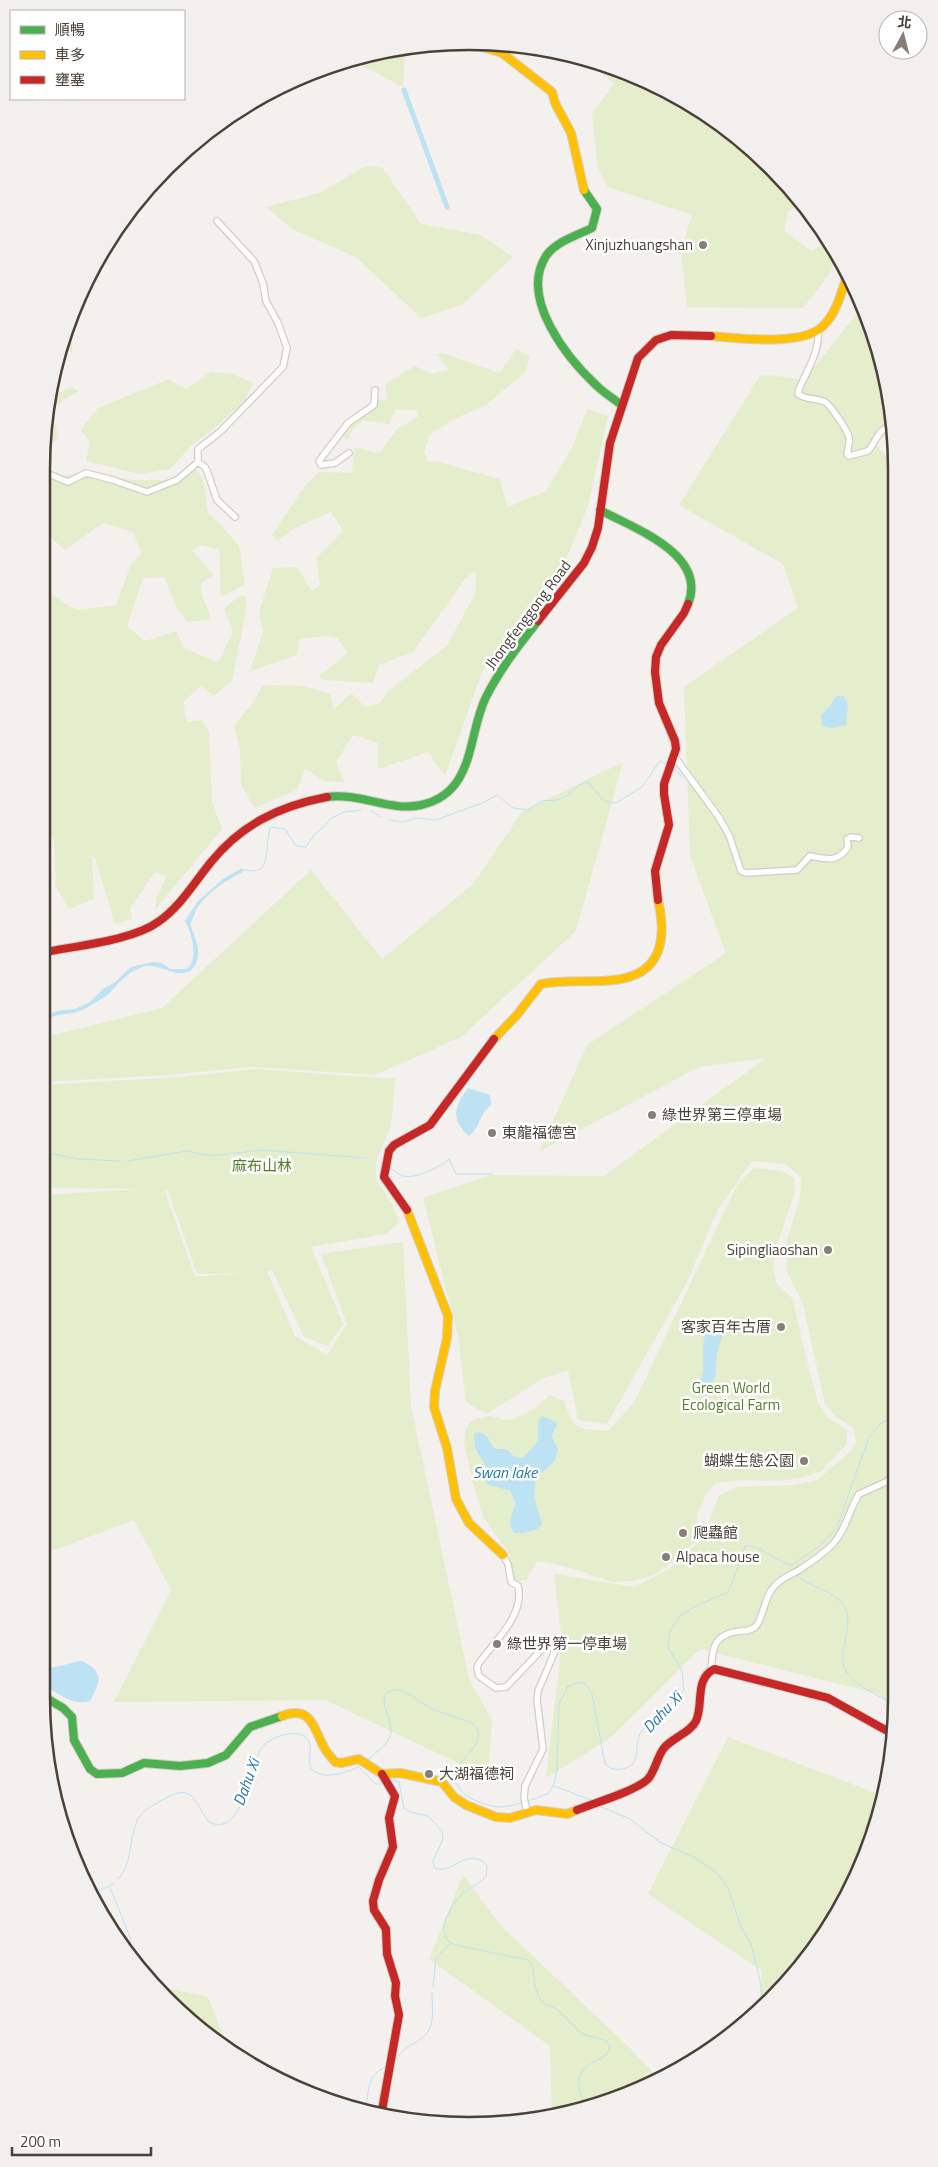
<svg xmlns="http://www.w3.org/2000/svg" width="938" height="2167" viewBox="0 0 938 2167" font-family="'Titillium Web','Noto Sans TC',sans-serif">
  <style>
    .green { fill: #e4eecc; fill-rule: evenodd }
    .water { fill: #bce2f3 }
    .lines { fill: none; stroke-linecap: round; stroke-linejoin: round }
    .stream { stroke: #bce2f3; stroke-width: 1 }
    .canal { stroke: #bce2f3; stroke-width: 5 }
    .street-casing { stroke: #d1ceca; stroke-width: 8 }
    .fast-casing { stroke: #d4cec5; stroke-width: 10 }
    .slow-casing { stroke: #d4cec5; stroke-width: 10 }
    .jam-casing { stroke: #d4cec5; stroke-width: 10 }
    .street { stroke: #fdfdfc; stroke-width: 5.5 }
    .fast { stroke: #4caf50; stroke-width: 8 }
    .slow { stroke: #ffc107; stroke-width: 8 }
    .jam { stroke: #c62828; stroke-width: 8 }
    .poi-dot { fill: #867e77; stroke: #fff; stroke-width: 2 }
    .labels { text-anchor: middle; stroke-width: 5; stroke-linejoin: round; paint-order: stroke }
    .poi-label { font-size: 15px; fill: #4b4137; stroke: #fff; text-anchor: start }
    .street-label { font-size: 15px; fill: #4b4137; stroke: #fff }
    .park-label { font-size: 15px; fill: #518126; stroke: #fff }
    .water-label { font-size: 16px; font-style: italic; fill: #257ba4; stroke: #fff }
    .rim { fill: none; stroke: #4b4137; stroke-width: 2.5 }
  </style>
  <rect width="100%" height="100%" fill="#f3f0ed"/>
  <path class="green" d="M403,48L405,50L403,87L349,59L359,56Z
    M589,60L607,64L729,129L802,202L788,211L784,231L812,251L826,240L837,258L827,277L803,308L687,307L681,250L692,215L607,187L598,168L592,114L614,84Z
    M366,166L382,167L421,224L481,235L513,257L463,304L421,318L357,258L292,229L266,207L319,193Z
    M864,305L893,413V426L876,445L893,464L897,1698L894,1712L879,1694L700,1649L610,1738L546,1778L562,1641L554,1574L634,1587L668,1570L701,1540L719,1496L737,1487L795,1485L817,1480L850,1452L856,1442L853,1427L837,1418L825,1404L803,1304L787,1272L786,1243L799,1201L802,1178L785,1164L752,1161L718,1209L686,1284L607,1424L578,1420L568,1370L542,1379L487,1414L466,1402L458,1336L423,1198L491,1175L604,1176L766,1058L699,1067L539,1152L587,1045L726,953L690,856L684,687L798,608L783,564L679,505L760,376L770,375L804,380Z
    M72,313V351L60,353L64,331Z
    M516,349L530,356L525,372L485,406L458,417L430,434L424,453L429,463L436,461L499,479L508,507L546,491L572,448L587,409L608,416L588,506L564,564L482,672L445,776L428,752L378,769V743L353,735L336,762L344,782L324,781L305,768L297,790L254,808L241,784L240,750L234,726L252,704L263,685L304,686L330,694L334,710L351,693L365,707L380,703L388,691L447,646L475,594L476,571L465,579L413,652L379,665L373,683L325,680L319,676L348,653L337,638L326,636L299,639L297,655L250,671L263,632L259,612L273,568L297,567L312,591L320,585L316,558L343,531L331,512L295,528L277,541L272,535L304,487L319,472L352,473L354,447L380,453L397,429L419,416L417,410L396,409L389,424L363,420L350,433L349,439L341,436L347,424L377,399L388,401L385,384L415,366L431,374L449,370L436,354L443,353L499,373Z
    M211,372L231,374L253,382L245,400L219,425L193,444L170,469L139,474L86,461L90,442L81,430L98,408L169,379L186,389Z
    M72,387L79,391L64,399L52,411L59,439L45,445L53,395Z
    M195,466L203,480L208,513L222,526L239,546L245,584L221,597L219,549L199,545L192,551L214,575L201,583C201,601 207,603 211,619L188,622L176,606L164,577L143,578L127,626L145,641L176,631L184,648L218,663L233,632L224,608L241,595L246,597V610L232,681L214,696L201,686L183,702L187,722L202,720L209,732L212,802L222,829L155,910L157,896L167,876L155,872L130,908L132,919L115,924L95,858L92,856L94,899L69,909L56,887L54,842L41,812V559L52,575L48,593L77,610L116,605L131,564L142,554L133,532L103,523L65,550L41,529V478L50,479L90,470L131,480H166Z
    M623,762L576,931L461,1037L375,1075L253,1067L166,1075L41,1082V1038L162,1008L311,870L382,959L473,884L522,812Z
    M41,828C51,854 51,882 41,909Z
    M256,1069L395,1079L391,1126L376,1162V1179L392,1204L399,1222L386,1234L311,1247L343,1324L328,1346L304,1337L272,1270L267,1271L295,1336L327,1355L347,1324L321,1254L403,1242L411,1406L469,1679L492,1720L488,1777L325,1700L114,1702L171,1590L134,1520L60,1548L41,1551V1195L143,1189L41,1188V1085L180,1077ZM164,1189L168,1190L197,1274L244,1273L195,1277Z
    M754,1168L782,1171L794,1178L795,1191L776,1249L773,1269L777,1284L793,1299L803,1345L818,1403L828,1418L847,1430V1444L820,1472L800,1478L778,1481L738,1480L716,1483L705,1496L697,1515L698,1540L657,1574L634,1581L612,1582L565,1566L537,1561L527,1580L513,1581L510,1555L483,1516L472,1480L464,1442L466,1428L474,1419L490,1416L506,1420L517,1418L532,1410L550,1395L564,1401C575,1433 577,1428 608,1431L634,1403L737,1185Z
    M728,1737L881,1795L874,1836L840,1912L791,1980L759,2006L762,1971L648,1894Z
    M463,1875L500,1925L632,2050L659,2079L606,2103L552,2116L550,2046L429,1959Z
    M154,1985L208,1997L227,2045Z"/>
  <path class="water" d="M836,696H844L848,705L846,725L832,728L822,726L821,715L830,706Z
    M242,868L243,872C225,881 207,892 196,910C194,914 193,919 190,924C195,938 204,955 193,968C180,982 161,963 146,966C134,969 123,977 115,987C113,989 110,993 107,995C99,1001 83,1011 73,1013C60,1015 54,1014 41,1023V1019L57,1011L75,1009L90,1002L104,988L114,983L131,967L153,962L162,963L170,969H187C199,958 192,934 185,921L198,901L223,879Z
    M468,1088L490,1095L491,1105C480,1113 481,1126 469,1136C450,1118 454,1108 468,1088Z
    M715,1324L722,1325L725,1328L717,1353L715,1377L706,1397L694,1393C696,1388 699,1384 701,1379C708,1361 695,1336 715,1324Z
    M542,1416L556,1422L557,1425C548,1441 554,1436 558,1450L554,1462L536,1478L534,1497L542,1524C538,1532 524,1533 515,1533C504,1522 515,1514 515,1502L510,1491L487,1484L484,1479L485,1465L475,1448L474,1433C487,1429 488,1441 495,1449H506L515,1457L523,1458C527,1453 533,1448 536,1443C542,1434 534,1423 542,1416Z
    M82,1661C104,1672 101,1681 90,1701C73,1706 57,1694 43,1683L41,1667C55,1670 68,1662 82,1661Z"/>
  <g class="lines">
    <path class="stream" d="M674,768L682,777
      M370,810L381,817
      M389,820L403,822L417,818L436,820L482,803L497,795L513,808L528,810L543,800C571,804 568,786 588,782L603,800L607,802L616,803L642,787L660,761L666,764
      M243,870C248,870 254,872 258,870C270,867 265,838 271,827L285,829L296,846L306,847L314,835L324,827L330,819L344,812L361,810
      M41,1151L77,1159L120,1161
      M128,1161L187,1151L211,1156L262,1150L366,1158
      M389,1167C393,1170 399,1175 403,1176C416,1179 440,1167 449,1159L456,1174H492
      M792,1565L818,1547L836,1530L869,1437L881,1423L889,1420L896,1412
      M796,1575C810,1588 833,1589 844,1606C849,1614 848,1623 847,1632C845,1642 842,1653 843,1663C845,1681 881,1698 896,1704
      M366,1761C374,1754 386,1746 390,1737C396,1723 374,1698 390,1691C394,1689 401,1690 405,1692C414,1696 422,1704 431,1708C442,1714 455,1716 467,1721C471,1723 476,1726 478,1731C483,1749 455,1759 455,1777C455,1795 484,1806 499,1807C506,1807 514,1805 521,1803
      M360,1768L375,1784H384
      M389,1782L394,1780L399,1782L404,1808L410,1812L428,1816L442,1831L443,1839L433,1861L435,1868C453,1874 462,1851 483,1861L487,1866L486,1877C478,1885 467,1889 460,1896C449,1908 432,1938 456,1945L528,1960L533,1966L535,1988L542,2002L558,2010L582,2034L605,2040L610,2045C609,2065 578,2057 579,2086C580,2095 582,2101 588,2107
      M554,1786L591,1800
      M529,1801L549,1793L553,1786L557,1770L559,1704L568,1686L581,1682L586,1685L592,1694L605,1764C612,1771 621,1771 630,1766C640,1760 635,1743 640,1734C650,1715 674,1709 684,1690L682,1671L668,1647L670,1631L681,1615L698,1605L727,1593L731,1586L745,1546C757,1543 777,1562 791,1565
      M599,1806L630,1819L661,1843L694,1857L717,1873L729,1890L741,1927L751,1944L760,1981L763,2003
      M118,1879C134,1862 128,1836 139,1817C144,1809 156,1804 164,1799C193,1782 194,1802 209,1822C246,1840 248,1758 265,1744C276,1735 305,1725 310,1745C311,1752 308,1761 311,1768C320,1782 351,1772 361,1765
      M110,1887L130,1937L132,1958
      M89,1890H101L113,1884
      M433,1987L436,1958L450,1944
      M396,2060C403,2044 424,2043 430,2028C434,2018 432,2003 432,1993
      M367,2101C369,2083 370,2073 388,2066
      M364,2109L365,2107"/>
    <path class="canal" d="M404,90L447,207"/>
    <g class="street-casing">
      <path id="street" d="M818,330C820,351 807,371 799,389L798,394C805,400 817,398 825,402C830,405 849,432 849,438C850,444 848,449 847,454L849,456L868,451C877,441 877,428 893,426
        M349,453L335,463L321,465L319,461L348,423L374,405L375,390
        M198,462V449L220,432L283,367L287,348L278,323L266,301L263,283L254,261L217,221
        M41,473L51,475L68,482L86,473L113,480L147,492L177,480L198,462L205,467L207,471L217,500L235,517
        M674,756L718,816L729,835L741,871L746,873L797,870L810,856C826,859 838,863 848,847L847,839L851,837L859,838
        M503,1555L508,1564L511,1582L518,1586C525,1615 495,1641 479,1663L477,1668L479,1676L496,1688L506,1687L545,1646H551L555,1651L538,1691L537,1700L543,1749L525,1786L524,1798L527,1812
        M711,1670C713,1645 714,1634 741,1631C746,1631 751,1630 755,1627C762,1622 764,1599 772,1589C779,1579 789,1576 799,1570C810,1563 823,1554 833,1544C846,1530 849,1510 859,1494L886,1482L896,1473"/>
    </g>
    <g class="fast-casing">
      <path id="fast" d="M584,190L597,209L592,228C578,235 555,242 546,256C519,298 567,358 597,386C604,393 613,398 621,405
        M600,510C633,528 708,554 688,604
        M327,797C359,792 390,812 421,805C476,793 467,735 486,697C500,669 519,645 538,621
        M41,1695L63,1708L72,1717L74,1740L90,1769L97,1774L122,1773L144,1763L180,1766L208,1763L226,1755L250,1727L282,1716"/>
    </g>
    <g class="slow-casing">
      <path id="slow" d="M470,43L502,53L552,92L555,103L571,133L584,190
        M711,336C739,338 804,347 824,325C837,312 841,293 847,276
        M494,1039L516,1016L541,984C566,979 590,983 614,980C662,975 667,939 658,900
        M407,1210L448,1316L447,1338L435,1391L434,1407L447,1448L456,1499L469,1523L503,1555
        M282,1716C313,1704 314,1731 325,1749C328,1754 332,1758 335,1762L341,1763L359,1759L382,1774L400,1773L442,1782L454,1797L466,1805L496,1817L510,1818L536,1810L567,1814L577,1810"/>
    </g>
    <g class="jam-casing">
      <path id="jam" d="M538,621L584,563L592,547L598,528L610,443L638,358L656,340L671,335L711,336
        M658,900L655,871L669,825L664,794V784L676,749L675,741L659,703L655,672L656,657L661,645L684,613L688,604
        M41,953C73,946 132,941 158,922C180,907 194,883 211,862C241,825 279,806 327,797
        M407,1210L384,1177L389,1151L394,1145L430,1125L494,1039
        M577,1810C594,1803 636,1791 648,1779C655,1771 657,1757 664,1748C672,1738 690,1733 696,1721C704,1703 694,1680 714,1669L828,1698L891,1733
        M381,2116L399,2015L395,1996L396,1983L387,1954L386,1929L374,1910L373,1901L379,1880L393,1847L389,1818L395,1796L382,1774"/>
    </g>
    <use href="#street" class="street"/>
    <use href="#fast" class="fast"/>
    <use href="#slow" class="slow"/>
    <use href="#jam" class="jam"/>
  </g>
  <g class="poi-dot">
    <circle cx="703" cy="245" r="5"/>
    <circle cx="652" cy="1115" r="5"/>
    <circle cx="492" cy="1133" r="5"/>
    <circle cx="828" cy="1250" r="5"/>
    <circle cx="781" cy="1327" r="5"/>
    <circle cx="804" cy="1461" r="5"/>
    <circle cx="683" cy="1533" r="5"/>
    <circle cx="666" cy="1557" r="5"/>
    <circle cx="497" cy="1644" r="5"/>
    <circle cx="429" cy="1774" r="5"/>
  </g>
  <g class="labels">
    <g class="poi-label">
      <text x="693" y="250" text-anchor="end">Xinjuzhuangshan</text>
      <text x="662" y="1120">綠世界第三停車場</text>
      <text x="502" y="1138">東龍福德宮</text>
      <text x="818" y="1255" text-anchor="end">Sipingliaoshan</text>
      <text x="771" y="1332" text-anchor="end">客家百年古厝</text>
      <text x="794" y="1466" text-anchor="end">蝴蝶生態公園</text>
      <text x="693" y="1538">爬蟲館</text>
      <text x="676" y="1562">Alpaca house</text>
      <text x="507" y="1649">綠世界第一停車場</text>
      <text x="439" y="1779">大湖福德祠</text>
    </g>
    <g class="street-label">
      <text transform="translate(528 615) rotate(-53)" y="5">Jhongfenggong Road</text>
    </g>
    <g class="park-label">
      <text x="262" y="1171">麻布山林</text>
      <text x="731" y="1393">Green World<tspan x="731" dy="17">Ecological Farm</tspan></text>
    </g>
    <g class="water-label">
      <text x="505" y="1478">Swan lake</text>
      <text transform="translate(662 1712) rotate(-47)" y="6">Dahu Xi</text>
      <text transform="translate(246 1782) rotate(-70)" y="6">Dahu Xi</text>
    </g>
  </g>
  <path d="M0 0H938V2167H0ZM469 50H469A419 419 0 0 1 888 469V1698A419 419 0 0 1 469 2117H469A419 419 0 0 1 50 1698V469A419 419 0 0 1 469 50Z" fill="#f1f0ef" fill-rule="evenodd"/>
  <path class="rim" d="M469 50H469A419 419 0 0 1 888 469V1698A419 419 0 0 1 469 2117H469A419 419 0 0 1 50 1698V469A419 419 0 0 1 469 50Z"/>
  <rect x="10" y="10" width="175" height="90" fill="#ffffff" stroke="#b7b3af"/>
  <rect x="20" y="26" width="25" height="8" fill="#4caf50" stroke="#b7b3af"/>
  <text x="55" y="35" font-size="15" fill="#4b4137">順暢</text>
  <rect x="20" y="51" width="25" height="8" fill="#ffc107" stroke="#b7b3af"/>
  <text x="55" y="60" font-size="15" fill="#4b4137">車多</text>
  <rect x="20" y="76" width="25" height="8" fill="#c62828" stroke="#b7b3af"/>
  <text x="55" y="85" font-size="15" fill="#4b4137">壅塞</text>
  <g transform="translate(903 35) rotate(7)"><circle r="24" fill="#ffffff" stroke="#b7b3af"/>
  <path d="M0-4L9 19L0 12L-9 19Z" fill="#867e77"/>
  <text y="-8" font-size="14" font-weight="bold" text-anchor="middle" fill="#4b4137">北</text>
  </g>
  <path d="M12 2147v8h139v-8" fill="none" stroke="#4b4137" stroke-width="2.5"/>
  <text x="20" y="2147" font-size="15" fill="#4b4137" stroke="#ffffff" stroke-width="4" paint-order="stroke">200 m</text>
</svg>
